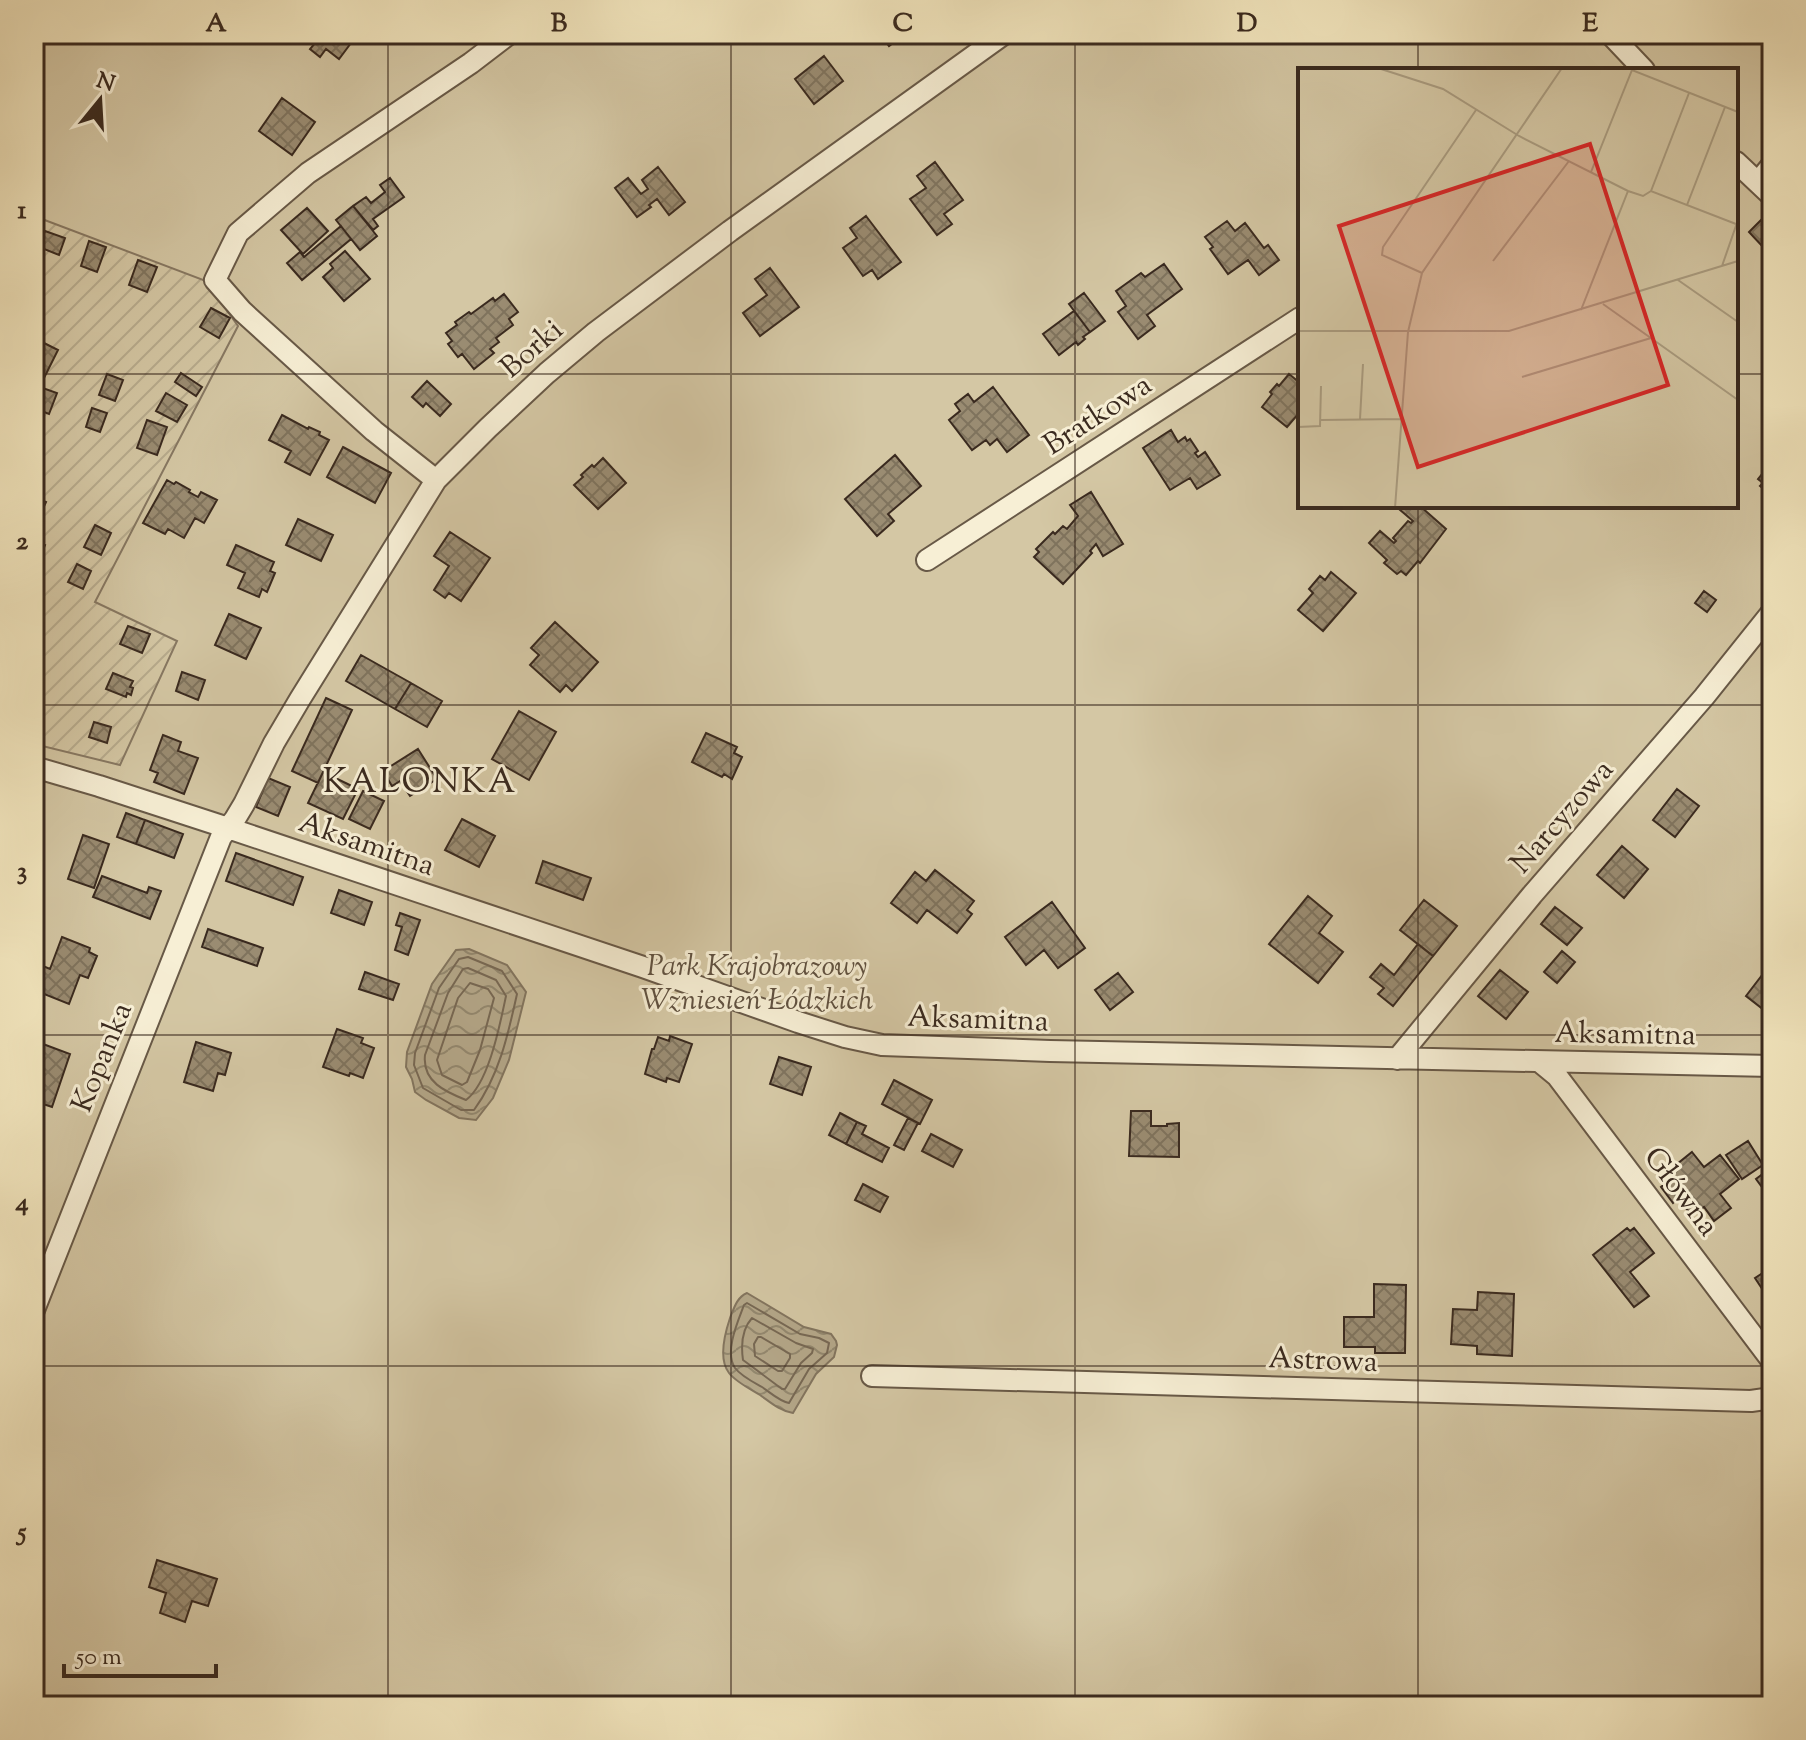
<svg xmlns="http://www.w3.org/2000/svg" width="1806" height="1740" viewBox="0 0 1806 1740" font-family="'Sorts Mill Goudy',serif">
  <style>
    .park { fill: #d4c7a4; stroke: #877862; stroke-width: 2; fill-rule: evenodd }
    .garden { fill: url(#garden-furrows); stroke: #877862; stroke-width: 2 }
    .water { fill: url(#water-waves); stroke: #83755f; stroke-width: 2 }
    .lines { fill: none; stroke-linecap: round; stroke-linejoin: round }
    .shore { stroke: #776854; stroke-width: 2 }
    .building { fill: url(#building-cross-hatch); stroke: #3a2a1f; stroke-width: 2 }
    .minor-casing { stroke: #685947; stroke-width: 24 }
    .minor { stroke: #f7efd5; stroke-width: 20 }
    .grid { fill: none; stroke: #3a2a1f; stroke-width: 2; stroke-opacity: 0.55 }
    .labels { text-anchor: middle; stroke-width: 6; stroke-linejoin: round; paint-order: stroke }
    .street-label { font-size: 30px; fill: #3a2a1f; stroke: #f7efd5 }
    .park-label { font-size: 30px; font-style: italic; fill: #605140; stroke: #f7efd5 }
    .quarter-label { font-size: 34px; letter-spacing: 2px; fill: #3a2a1f; stroke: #f7efd5 }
    .inset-road { fill: none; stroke: #a99b7f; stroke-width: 2 }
    .view { fill: #d62828; fill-opacity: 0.15; stroke: #d62828; stroke-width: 4 }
    .inset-edge { fill: none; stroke: #3a2a1f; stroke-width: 4 }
    .neatline { fill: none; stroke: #3a2a1f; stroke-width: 3 }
    .grid-label { font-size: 26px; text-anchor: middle; font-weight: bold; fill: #3a2a1f }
  </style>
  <defs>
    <pattern id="garden-furrows" width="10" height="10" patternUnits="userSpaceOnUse" patternTransform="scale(2)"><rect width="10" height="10" fill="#d4c7a4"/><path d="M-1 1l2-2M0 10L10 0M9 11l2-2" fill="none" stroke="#b7ab8d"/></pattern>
    <pattern id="water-waves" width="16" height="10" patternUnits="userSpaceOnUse" patternTransform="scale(2)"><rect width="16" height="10" fill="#b4a789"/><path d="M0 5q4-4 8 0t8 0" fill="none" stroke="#93886f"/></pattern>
    <pattern id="building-cross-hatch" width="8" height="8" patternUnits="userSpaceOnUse" patternTransform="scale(2)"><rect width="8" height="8" fill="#9a8c72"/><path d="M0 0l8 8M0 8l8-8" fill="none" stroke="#7f735d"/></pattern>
  </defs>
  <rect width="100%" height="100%" fill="#f3e7bf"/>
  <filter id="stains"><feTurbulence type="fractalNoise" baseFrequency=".0025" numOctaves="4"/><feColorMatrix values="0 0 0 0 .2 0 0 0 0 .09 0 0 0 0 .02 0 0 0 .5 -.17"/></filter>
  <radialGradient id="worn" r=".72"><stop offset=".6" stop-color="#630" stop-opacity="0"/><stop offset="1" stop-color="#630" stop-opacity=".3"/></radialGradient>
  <path class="park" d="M34,34H1772V1706H34ZM1300,70H1736V506H1300Z"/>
  <path class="garden" d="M34,216L206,281L238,326L95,602L177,641L120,765L34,744Z"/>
  <path class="water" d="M469,949L507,965L526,992L509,1060L493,1098L476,1120L459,1118L426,1100L415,1092L412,1079L406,1067L407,1052L432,984L456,950Z
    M747,1293L804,1327L831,1334L836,1341L837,1345L834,1357L816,1374L793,1413C780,1411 770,1402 760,1395C750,1389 736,1382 729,1373C718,1359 725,1333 730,1318C734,1308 737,1297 747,1293Z"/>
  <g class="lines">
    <path class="shore" d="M468,957L502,971L517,994C508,1035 499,1076 474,1110H461L423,1088L414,1065L415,1053L439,988L459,959Z
      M468,968L496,980L506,996C500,1024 489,1083 466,1100C446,1092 422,1082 425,1055L448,993L463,969Z
      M470,983L488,989L494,998L480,1050L467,1082L462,1085L442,1075L437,1060L458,998Z
      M747,1303L800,1334L819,1338L829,1343L827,1353L809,1369L789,1403C779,1401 771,1393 762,1387C753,1382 741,1376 735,1368C724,1352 738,1321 744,1305Z
      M752,1318L796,1343L813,1349L812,1353L801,1363L785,1389H782L743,1360C741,1346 742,1329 752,1318Z
      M758,1337H761L790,1354V1358L782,1371H778L755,1356L754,1344Z"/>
  </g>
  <path class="building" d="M308,34H339L351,43L339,59L326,49L320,57L310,49L316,42Z
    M880,34H905L889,46Z
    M824,56L843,81L814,104L795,79Z
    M282,98L315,122L292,155L259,131Z
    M935,162L963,200L944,214L952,224L937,235L910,199L926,188L917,176Z
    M658,167L685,202L669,215L657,199L649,205L651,207L637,217L615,188L628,178L641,194L648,189L642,180Z
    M390,178L404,197L373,219L378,226L373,230L353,206L366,197L371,203L385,192L380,185Z
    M353,206L377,236L360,250L336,220Z
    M307,208L328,231L303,254L281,230Z
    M866,216L901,262L878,279L872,270L863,276L843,248L857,238L850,228Z
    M1761,220L1772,232V240L1764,248L1749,232Z
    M1227,221L1235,231L1245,223L1264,248L1268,245L1279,260L1259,275L1248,260L1228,274L1210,249L1213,247L1205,237Z
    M341,226L351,239L302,280L287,263L300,252L304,257Z
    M45,231L65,238L59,255L39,247Z
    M89,241L106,247L97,272L81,266Z
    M345,251L370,279L344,301L323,277L333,268L330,264Z
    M138,260L157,267L147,292L129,285Z
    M1164,264L1182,289L1147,315L1155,326L1138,339L1118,312L1126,306L1116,291L1141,273L1145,277Z
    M770,268L799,307L760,336L743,313L767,295L755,279Z
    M1084,293L1105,321L1090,332L1069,304Z
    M504,294L518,312L509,319L513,325L496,338L499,342L490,349L494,353L474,369L462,354L458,357L448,344L452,341L446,333L457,325L455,322L469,312L471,314L493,298L495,301Z
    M211,308L230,318L219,338L200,327Z
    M1074,311L1090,332L1083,337L1085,339L1078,345L1076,342L1059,355L1043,334Z
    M42,342L58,350L44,378L34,374V358Z
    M181,373L202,387L196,396L175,382Z
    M107,374L123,380L115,401L99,395Z
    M1289,374L1300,383V412L1287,427L1262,407L1272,394L1270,392L1277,384L1279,386Z
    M427,381L451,404L440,416L426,403L423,407L412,397Z
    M37,386L57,393L49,414L34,408V393Z
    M993,387L1029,435L1007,452L997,439L990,445L986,440L972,450L949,420L960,411L955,404L968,394L974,402Z
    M166,393L187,405L177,422L156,411Z
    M92,408L107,413L100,432L86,427Z
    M282,415L308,429L309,427L320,432L319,435L329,440L310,475L285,462L291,451L269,440Z
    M147,420L167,427L157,455L137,448Z
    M1171,430L1178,442L1185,437L1187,441L1190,439L1198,451L1195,453L1198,457L1205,452L1220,475L1197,489L1190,478L1170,490L1143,448Z
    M343,447L391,473L375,503L327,477Z
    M895,455L921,486L888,514L894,521L877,536L845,499Z
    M1772,456V496L1760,486L1763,483L1758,479L1767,468L1765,465Z
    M603,458L626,483L598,509L574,485L583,477L581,475L592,465L594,467Z
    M167,480L174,484L176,482L190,490L189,492L198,497L201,492L217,500L204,523L195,518L184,538L168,529L165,534L143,523Z
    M1091,492L1123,544L1103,556L1096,544L1090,551L1092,553L1063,584L1034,557L1039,552L1036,549L1053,532L1055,534L1063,526L1067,529L1078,516L1070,505Z
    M34,497L46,502L36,524L34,523Z
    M1401,506H1420L1446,529L1420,563L1418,561L1406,575L1401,571L1397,574L1384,563L1387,560L1369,543L1380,531L1394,543L1396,541L1393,538L1408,521L1411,523L1413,521L1399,509Z
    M298,519L333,535L321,561L286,545Z
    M95,525L111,533L101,555L84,547Z
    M450,532L490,558L461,601L449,593L445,598L434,590L449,566L434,556Z
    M34,541L45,545L36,568L34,567Z
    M236,545L274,562L270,571L275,573L267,592L262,589L259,597L238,588L245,573L227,565Z
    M77,564L91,571L83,589L68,582Z
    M1331,572L1356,593L1323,631L1298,610L1313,593L1309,589L1320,576L1325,580Z
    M1704,591L1716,600L1707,612L1695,603Z
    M229,614L261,628L246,659L215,645Z
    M555,622L598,662L572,691L566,685L560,692L530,665L539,655L531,648Z
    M128,626L150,634L142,653L120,644Z
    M361,655L411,683L395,709L346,681Z
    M182,672L205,680L198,700L176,691Z
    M113,673L133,681L130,687L133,688L131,695L127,693L126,697L106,689Z
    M411,683L442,701L427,727L395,709Z
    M326,698L352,710L318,783L292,771Z
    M519,711L556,732L529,780L492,759Z
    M94,722L111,727L107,743L89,737Z
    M706,733L737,747L734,753L742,757L732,779L724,774L722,777L692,762Z
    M163,735L181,742L178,751L198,758L184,794L154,782L158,773L150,770Z
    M418,749L437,779L410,796L400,781L392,786L383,771Z
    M323,772L358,789L343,819L308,803Z
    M268,778L290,787L278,816L256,807Z
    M1677,789L1699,806L1675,837L1653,820Z
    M363,791L384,801L370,829L349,819Z
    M126,813L145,820L136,844L117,837Z
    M462,819L495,836L479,867L445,850Z
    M145,820L183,834L174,858L136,844Z
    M83,835L109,844L94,888L68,879Z
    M1622,846L1648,869L1624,898L1597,875Z
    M236,853L303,877L293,905L226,881Z
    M543,861L591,878L583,900L536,883Z
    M935,870L974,901L967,910L972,914L957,933L927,910L917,923L891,903L915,872L926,881Z
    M102,876L147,893L149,887L161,891L150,919L93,897Z
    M339,890L372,902L364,925L331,913Z
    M1308,896L1332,916L1319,933L1343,952L1318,983L1269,944Z
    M1424,900L1457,926L1433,956L1400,930Z
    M1052,902L1085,948L1058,968L1044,950L1026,965L1005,937Z
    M1555,907L1582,928L1567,945L1541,924Z
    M400,913L420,920L408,955L395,950L402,927L396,925Z
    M208,929L263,948L257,966L202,947Z
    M62,937L90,948L89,952L97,956L88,978L80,975L69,1004L34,990L43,966L50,969Z
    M1418,944L1433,956L1393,1006L1378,994L1384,988L1370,977L1381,964L1394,975Z
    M1562,951L1575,962L1557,983L1544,972Z
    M1500,970L1528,992L1506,1019L1478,996Z
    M1766,970L1772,975V1010L1767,1006L1764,1010L1746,996Z
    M365,972L399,984L393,1000L359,989Z
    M1118,973L1133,992L1110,1010L1095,990Z
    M337,1029L363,1038L361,1043L374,1048L363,1078L350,1073L349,1076L323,1067Z
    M670,1036L692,1044L679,1082L667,1078L666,1082L645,1074L652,1049H654L658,1037L669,1041Z
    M196,1042L231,1053L225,1075L218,1073L213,1091L184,1082Z
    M43,1044L70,1054L52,1107L34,1101V1071Z
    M779,1057L811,1067L802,1095L770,1084Z
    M894,1080L932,1100L920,1124L882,1104Z
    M1131,1111H1151V1126H1167V1124L1179,1123V1157L1129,1156Z
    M840,1113L857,1122L846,1144L829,1135Z
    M908,1118L918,1123L904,1150L894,1145Z
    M857,1122L866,1126L862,1134L889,1148L882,1162L846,1144Z
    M931,1134L962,1150L953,1167L922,1151Z
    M1748,1141L1763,1165L1742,1179L1726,1155Z
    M1692,1152L1704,1167L1720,1155L1739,1179L1720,1194L1731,1208L1714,1221L1704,1207L1692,1216L1678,1198L1673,1203L1661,1187L1666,1183L1661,1177Z
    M1772,1167V1201L1756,1179Z
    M863,1184L888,1197L880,1212L855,1200Z
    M1627,1228L1630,1231L1634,1228L1654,1253L1630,1272L1649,1296L1634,1307L1593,1255Z
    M1772,1267V1304L1755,1278Z
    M1374,1284L1406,1285L1405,1353H1375V1347H1344V1317H1374Z
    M1478,1292L1514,1294L1512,1356L1477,1354V1346L1451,1344L1453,1309L1477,1310Z
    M157,1560L217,1579L208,1606L192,1601L185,1622L160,1613L166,1593L149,1587Z"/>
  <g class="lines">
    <g class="minor-casing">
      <path id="minor" d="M1610,34L1644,70
        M1736,162L1772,196
        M1758,182L1772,165
        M436,480L374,431L242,311L215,280L238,233L308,173L471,63L509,34
        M927,560L1300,318
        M34,767L99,786L228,828L643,967L798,1022L845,1037L882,1045L1050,1051L1772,1066
        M1397,1059L1532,895L1704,697L1772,612
        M1540,1062L1557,1076L1772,1361
        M34,1310L221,837L235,819L244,804L274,743L300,699L436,480L488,428L547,373L596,332L730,231L1004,34
        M872,1376L1751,1401L1772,1398"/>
    </g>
    <use href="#minor" class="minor"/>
  </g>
  <path class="grid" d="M388,34V1706M731,34V1706M1075,34V1706M1418,34V70M34,374H1300M1736,374H1772M1418,506V1706M34,705H1772M34,1035H1772M34,1366H1772"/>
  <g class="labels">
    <g class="street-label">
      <text transform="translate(531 348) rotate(-41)" y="10">Borki</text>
      <text transform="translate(1097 414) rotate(-33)" y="10">Bratkowa</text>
      <text transform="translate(1561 816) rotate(-49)" y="10">Narcyzowa</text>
      <text transform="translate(367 843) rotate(19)" y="10">Aksamitna</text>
      <text transform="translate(978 1018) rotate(2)" y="10">Aksamitna</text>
      <text transform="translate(1625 1033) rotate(1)" y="10">Aksamitna</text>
      <text transform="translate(101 1057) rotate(-68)" y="10">Kopanka</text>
      <text transform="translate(1682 1191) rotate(53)" y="10">Główna</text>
      <text transform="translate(1323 1359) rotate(2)" y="10">Astrowa</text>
    </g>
    <g class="park-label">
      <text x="757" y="975">Park Krajobrazowy<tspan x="757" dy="34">Wzniesień Łódzkich</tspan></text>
    </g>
    <g class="quarter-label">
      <text x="420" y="792">KALONKA</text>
    </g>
  </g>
  <g transform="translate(1298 68)">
    <rect width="440" height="440" fill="#f3e7bf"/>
    <path d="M0,0H440V440H0Z" fill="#d4c7a4"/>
    <path d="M31,72L30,183L89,192L82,236L95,239L93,258L0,260V77ZM380,415L391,440H133L134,421Z" fill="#d4c7a4"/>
    <path class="inset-road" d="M80,0L145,21L221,68L330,123L345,128L353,123L438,156M293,104L334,2L440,44M353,123L391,25M389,137L427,39M195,193L271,93M424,198L440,152M124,205L84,187L85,179L178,42M380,212L440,254M305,236L440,332M283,242L330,123M0,263H211L440,193M224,309L353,270M62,351L65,296M23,352L104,351M0,359L22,358L23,318M97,440L110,264L124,205L264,0"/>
    <path class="view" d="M292,76L370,317L120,399L41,158Z"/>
    <rect width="440" height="440" class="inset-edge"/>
  </g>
  <rect width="1806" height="1740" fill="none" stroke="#f3e7bf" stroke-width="88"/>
  <g transform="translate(100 100) rotate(18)" stroke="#f7efd5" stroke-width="6" paint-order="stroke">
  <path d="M0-6L14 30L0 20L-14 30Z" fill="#3a2a1f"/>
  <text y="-12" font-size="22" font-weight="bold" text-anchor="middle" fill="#3a2a1f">N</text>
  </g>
  <path d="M64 1664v12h152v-12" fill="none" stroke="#3a2a1f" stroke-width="4"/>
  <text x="76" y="1664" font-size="24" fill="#3a2a1f" stroke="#f7efd5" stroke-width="6" paint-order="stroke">50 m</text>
  <rect x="44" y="44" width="1718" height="1652" class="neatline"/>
  <g class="grid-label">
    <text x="216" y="31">A</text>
    <text x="559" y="31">B</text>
    <text x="903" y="31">C</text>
    <text x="1247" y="31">D</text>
    <text x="1590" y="31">E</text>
    <text x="22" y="218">1</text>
    <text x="22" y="549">2</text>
    <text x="22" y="879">3</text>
    <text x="22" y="1210">4</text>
    <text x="22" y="1540">5</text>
  </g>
  <rect width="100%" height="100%" filter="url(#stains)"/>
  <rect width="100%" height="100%" fill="url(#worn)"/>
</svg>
